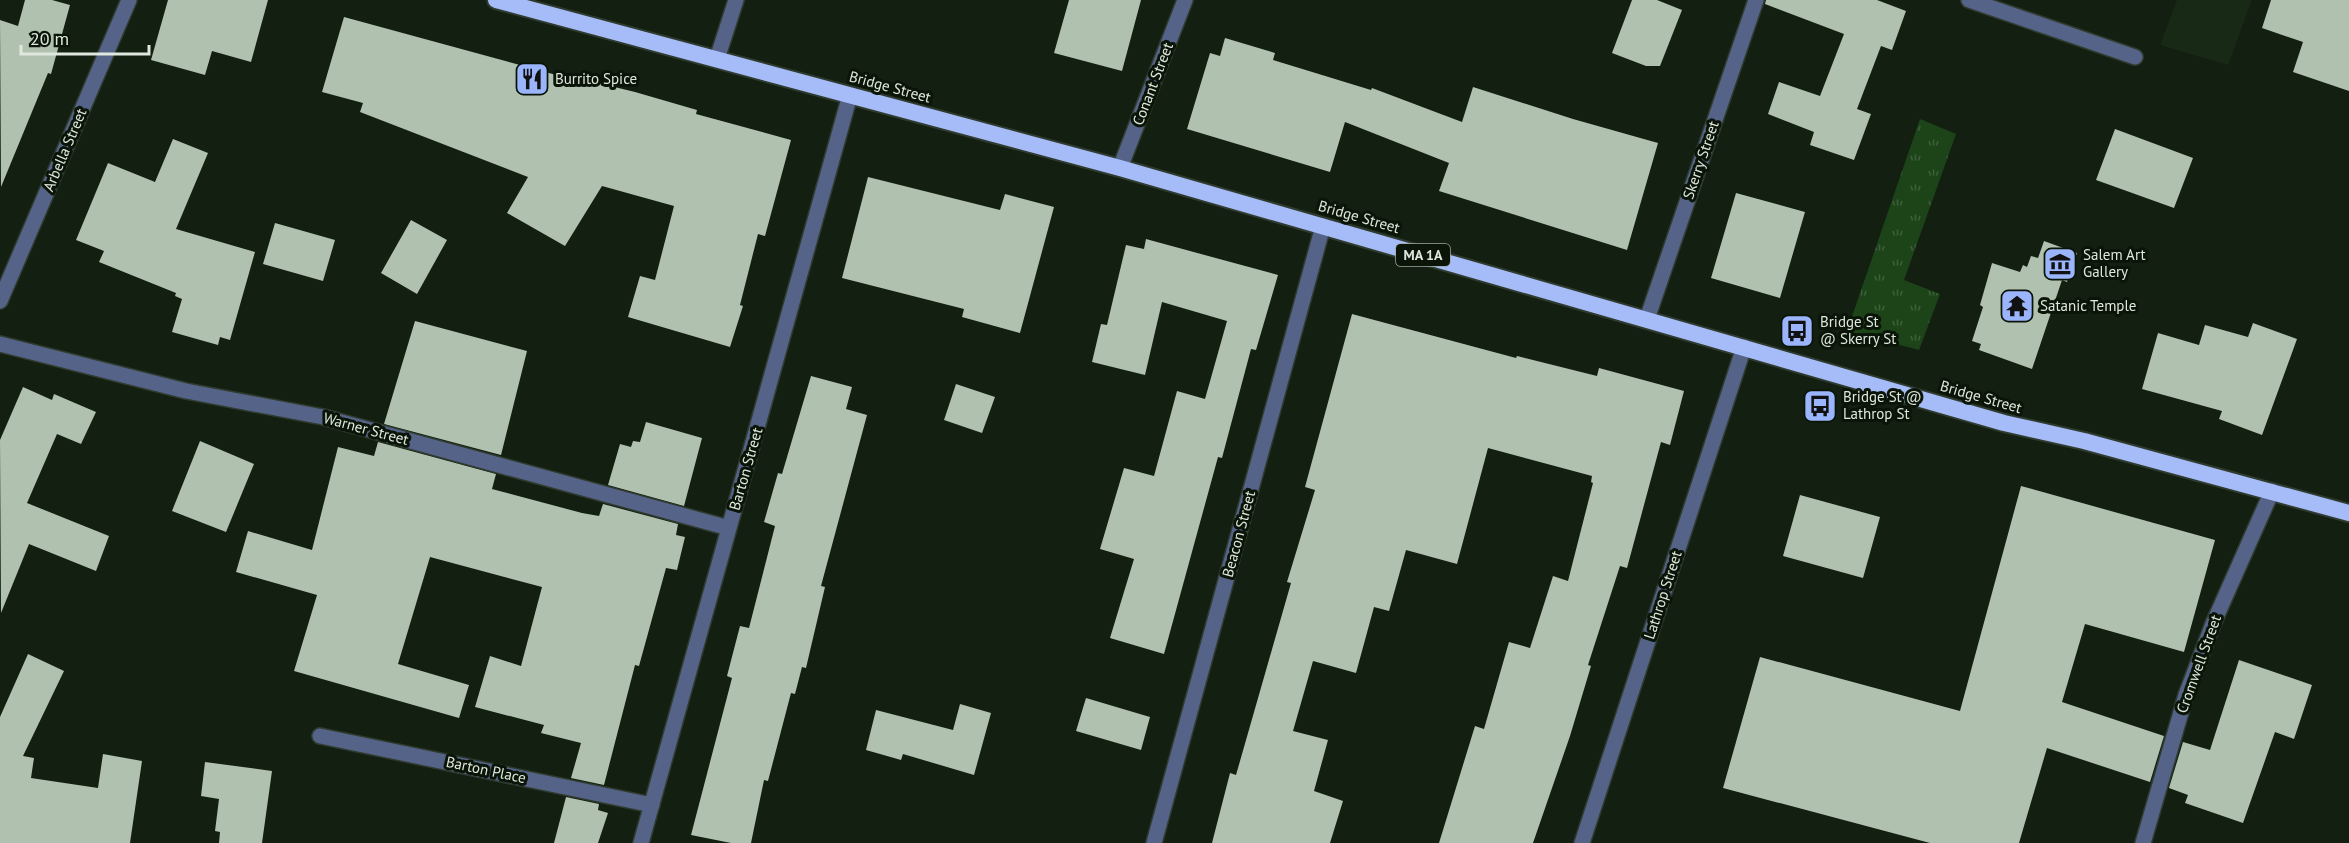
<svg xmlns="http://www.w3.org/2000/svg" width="2349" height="843" viewBox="0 0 2349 843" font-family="'PT Sans',sans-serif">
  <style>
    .built { fill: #182916 }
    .grass { fill: url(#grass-tufts) }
    .building { fill: #b1c1af }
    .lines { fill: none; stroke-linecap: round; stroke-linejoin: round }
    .minor-casing { stroke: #2f3b2e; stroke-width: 18 }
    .trunk-casing { stroke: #2f3b2e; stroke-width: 20 }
    .minor { stroke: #556389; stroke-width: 15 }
    .trunk { stroke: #a6bcf8; stroke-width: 16 }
    .labels { text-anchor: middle; stroke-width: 6; stroke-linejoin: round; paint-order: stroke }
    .shield { fill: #0a1508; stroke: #9fa89e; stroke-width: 1.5 }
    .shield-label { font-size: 14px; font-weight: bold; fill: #dfe7de }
    .poi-label { font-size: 15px; fill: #dfe7de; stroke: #0a1508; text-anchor: start }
    .street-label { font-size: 15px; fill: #dfe7de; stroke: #0a1508 }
  </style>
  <defs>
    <pattern id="grass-tufts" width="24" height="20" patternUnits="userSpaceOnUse" patternTransform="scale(1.5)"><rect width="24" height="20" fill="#1d4419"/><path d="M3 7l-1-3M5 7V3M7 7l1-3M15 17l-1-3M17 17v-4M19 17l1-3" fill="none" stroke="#3d5f3a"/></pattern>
  </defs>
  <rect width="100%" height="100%" fill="#121f11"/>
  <path class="built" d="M2177,0H2252L2228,65L2160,45Z"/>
  <path class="grass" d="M1920,119L1956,134L1904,280L1940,294L1919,350L1847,331Z"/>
  <path class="building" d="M25,0H52L70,5L51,74L48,73L1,187L0,20L18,26Z
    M168,0H268L251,62L212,51L205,75L151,60Z
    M1069,0H1141L1122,71L1054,53Z
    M1632,0H1657L1682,10L1660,66H1646L1612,53Z
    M1766,0H1877L1906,11L1892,50L1881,46L1857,109L1871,114L1854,160L1810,145L1814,132L1768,114L1779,82L1820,96L1844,34L1765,4Z
    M2271,0H2349V91L2293,72L2303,42L2262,28Z
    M344,17L560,76L561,74L635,92L697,110L696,114L791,140L765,236L758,234L740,305L743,306L730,347L628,317L640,276L655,280L674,206L602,186L565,246L507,213L528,177L360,112L363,103L322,92Z
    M1225,38L1275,53L1273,60L1371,90L1372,88L1462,122L1473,87L1573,119L1658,143L1627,250L1439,191L1449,163L1345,122L1330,172L1187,129L1210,53L1220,56Z
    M2115,129L2193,158L2174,208L2096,180Z
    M173,139L208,153L176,229L255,252L230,340L220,337L218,345L172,332L182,299L175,296L176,293L99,262L104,251L76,240L108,163L155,182Z
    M868,177L1000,210L1005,194L1054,207L1020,333L962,317L964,309L842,278Z
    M1736,193L1805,212L1780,298L1711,278Z
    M411,220L447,240L417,294L381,273Z
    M275,223L335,240L323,281L263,264Z
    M1146,239L1278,275L1256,350L1251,349L1222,458L1218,457L1164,654L1110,638L1134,559L1100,549L1124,468L1154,476L1177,391L1205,399L1227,321L1162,302L1145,375L1092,362L1101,324L1107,325L1126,245L1144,249Z
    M2044,241L2077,253L2067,282L2062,280L2032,369L1979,350L1981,344L1972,341L1983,307L1980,305L1992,263L2020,272L2023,265L2027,267L2031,256L2038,258Z
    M1352,314L1516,358L1517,356L1597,376L1599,368L1684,391L1670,445L1661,442L1627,568L1620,566L1588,665L1591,666L1570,736L1533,843H1439L1475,726L1484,729L1509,642L1530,648L1553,576L1568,581L1593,483L1591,482L1592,476L1488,448L1457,564L1406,550L1389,611L1374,607L1356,673L1313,661L1293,731L1328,740L1314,791L1343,801L1330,843H1212L1230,773L1236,775L1291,583L1287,582L1315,490L1305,487Z
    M415,321L527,351L501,455L384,424Z
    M2253,323L2297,339L2262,435L2219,419L2222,411L2142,389L2158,333L2199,345L2205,325L2248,337Z
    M811,376L852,387L846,409L867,415L821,586L825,587L806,668L802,667L795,694L791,693L768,781L764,780L751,843H731L691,835L732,678L727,676L740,626L749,628L775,526L764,522L778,473L782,474Z
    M956,384L995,397L982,433L944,420Z
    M23,387L52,400L54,394L96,412L81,444L57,434L27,503L109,536L96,571L29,544L1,613L0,440Z
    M646,422L702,438L684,506L608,485L620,444L631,447L633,441L640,442Z
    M200,441L254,464L226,532L172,511Z
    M378,442L496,474L492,489L582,513L599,516L603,504L678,524L676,535L685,537L677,570L666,568L639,666L635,665L604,785L571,778L581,743L541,733L544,725L475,707L490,656L521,666L542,587L430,557L398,664L469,685L459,718L294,671L317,595L236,572L248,531L312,550L338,447L374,456Z
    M2021,486L2215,540L2184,652L2085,624L2062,702L2164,736L2150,782L2047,748L2019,843H1930L1723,788L1760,657L1960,711Z
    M1800,495L1880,517L1863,578L1783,556Z
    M28,654L64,671L23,756L34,758L31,778L98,788L103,754L142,761L130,843H0V717Z
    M2239,660L2312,685L2294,739L2275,732L2243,823L2185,803L2188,795L2169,788L2183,742L2210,750Z
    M1086,698L1150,717L1141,750L1076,731Z
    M960,704L991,713L974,775L903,754L901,760L866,750L876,710L953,730Z
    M205,762L272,771L262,843H219L220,832L215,831L219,799L201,796Z
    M566,797L599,804L598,810L608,813L598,843H554Z"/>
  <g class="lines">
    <g class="minor-casing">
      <path id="minor" d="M1969,0L2135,57
        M717,59L736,0
        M1120,168L1185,0
        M0,301L129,0
        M1647,319L1756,0
        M0,344L186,391L323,417L729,528
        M320,736L652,805
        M641,843L850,95
        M1154,843L1323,226
        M1582,843L1744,347
        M2143,843L2186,695L2213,624L2272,491"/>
    </g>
    <g class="trunk-casing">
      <path id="trunk" d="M496,0L1120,168L2004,423L2084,441L2349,513"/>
    </g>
    <use href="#minor" class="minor"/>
    <use href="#trunk" class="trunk"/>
  </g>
  <defs>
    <g id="restaurant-square" transform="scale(1.725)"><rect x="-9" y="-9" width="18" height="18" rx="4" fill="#9bb5fd" stroke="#0a1508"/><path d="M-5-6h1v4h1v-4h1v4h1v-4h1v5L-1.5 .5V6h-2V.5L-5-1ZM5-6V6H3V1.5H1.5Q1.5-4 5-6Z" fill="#111"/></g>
    <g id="museum-square" transform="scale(1.725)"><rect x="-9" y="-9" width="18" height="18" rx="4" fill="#9bb5fd" stroke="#0a1508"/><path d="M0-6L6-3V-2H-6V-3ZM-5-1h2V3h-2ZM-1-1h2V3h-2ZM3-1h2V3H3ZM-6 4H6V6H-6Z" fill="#111"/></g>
    <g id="temple-square" transform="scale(1.725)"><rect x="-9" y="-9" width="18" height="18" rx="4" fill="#9bb5fd" stroke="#0a1508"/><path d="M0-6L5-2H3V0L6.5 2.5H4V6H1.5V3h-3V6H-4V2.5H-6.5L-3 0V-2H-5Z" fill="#111"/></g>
    <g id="bus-square" transform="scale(1.725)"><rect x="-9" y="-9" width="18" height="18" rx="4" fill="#9bb5fd" stroke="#0a1508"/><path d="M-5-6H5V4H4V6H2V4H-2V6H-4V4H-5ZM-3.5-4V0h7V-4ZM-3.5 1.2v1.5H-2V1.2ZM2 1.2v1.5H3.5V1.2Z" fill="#111"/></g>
  </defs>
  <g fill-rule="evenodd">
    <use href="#restaurant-square" x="532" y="79"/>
    <use href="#museum-square" x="2060" y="264"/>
    <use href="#temple-square" x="2017" y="306"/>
    <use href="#bus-square" x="1797" y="331"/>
    <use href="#bus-square" x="1820" y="406"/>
  </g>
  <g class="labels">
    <rect class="shield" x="1396" y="244" width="54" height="22" rx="4.5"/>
    <g class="shield-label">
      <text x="1423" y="260">MA 1A</text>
    </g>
    <g class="poi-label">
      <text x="555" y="84">Burrito Spice</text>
      <text x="2083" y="260">Salem Art<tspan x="2083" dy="17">Gallery</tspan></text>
      <text x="2040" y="311">Satanic Temple</text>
      <text x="1820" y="327">Bridge St<tspan x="1820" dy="17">@ Skerry St</tspan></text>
      <text x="1843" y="402">Bridge St @<tspan x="1843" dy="17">Lathrop St</tspan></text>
    </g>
    <g class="street-label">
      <text transform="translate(1153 84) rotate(-69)" y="5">Conant Street</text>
      <text transform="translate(890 87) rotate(15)" y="5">Bridge Street</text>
      <text transform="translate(65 150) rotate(-67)" y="5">Arbella Street</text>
      <text transform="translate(1701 160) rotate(-71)" y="5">Skerry Street</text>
      <text transform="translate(1359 217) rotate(16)" y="5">Bridge Street</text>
      <text transform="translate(1981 397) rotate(16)" y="5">Bridge Street</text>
      <text transform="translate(366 429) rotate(15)" y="5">Warner Street</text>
      <text transform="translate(746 469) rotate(-74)" y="5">Barton Street</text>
      <text transform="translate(1239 534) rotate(-75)" y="5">Beacon Street</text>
      <text transform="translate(1663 595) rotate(-72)" y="5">Lathrop Street</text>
      <text transform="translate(2199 664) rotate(-70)" y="5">Cromwell Street</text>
      <text transform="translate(486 770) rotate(12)" y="5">Barton Place</text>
    </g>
  </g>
  <path d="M21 45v9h128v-9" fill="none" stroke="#dfe7de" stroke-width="3"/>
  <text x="30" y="45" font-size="18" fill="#dfe7de" stroke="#0a1508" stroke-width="4.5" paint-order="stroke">20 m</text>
</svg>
